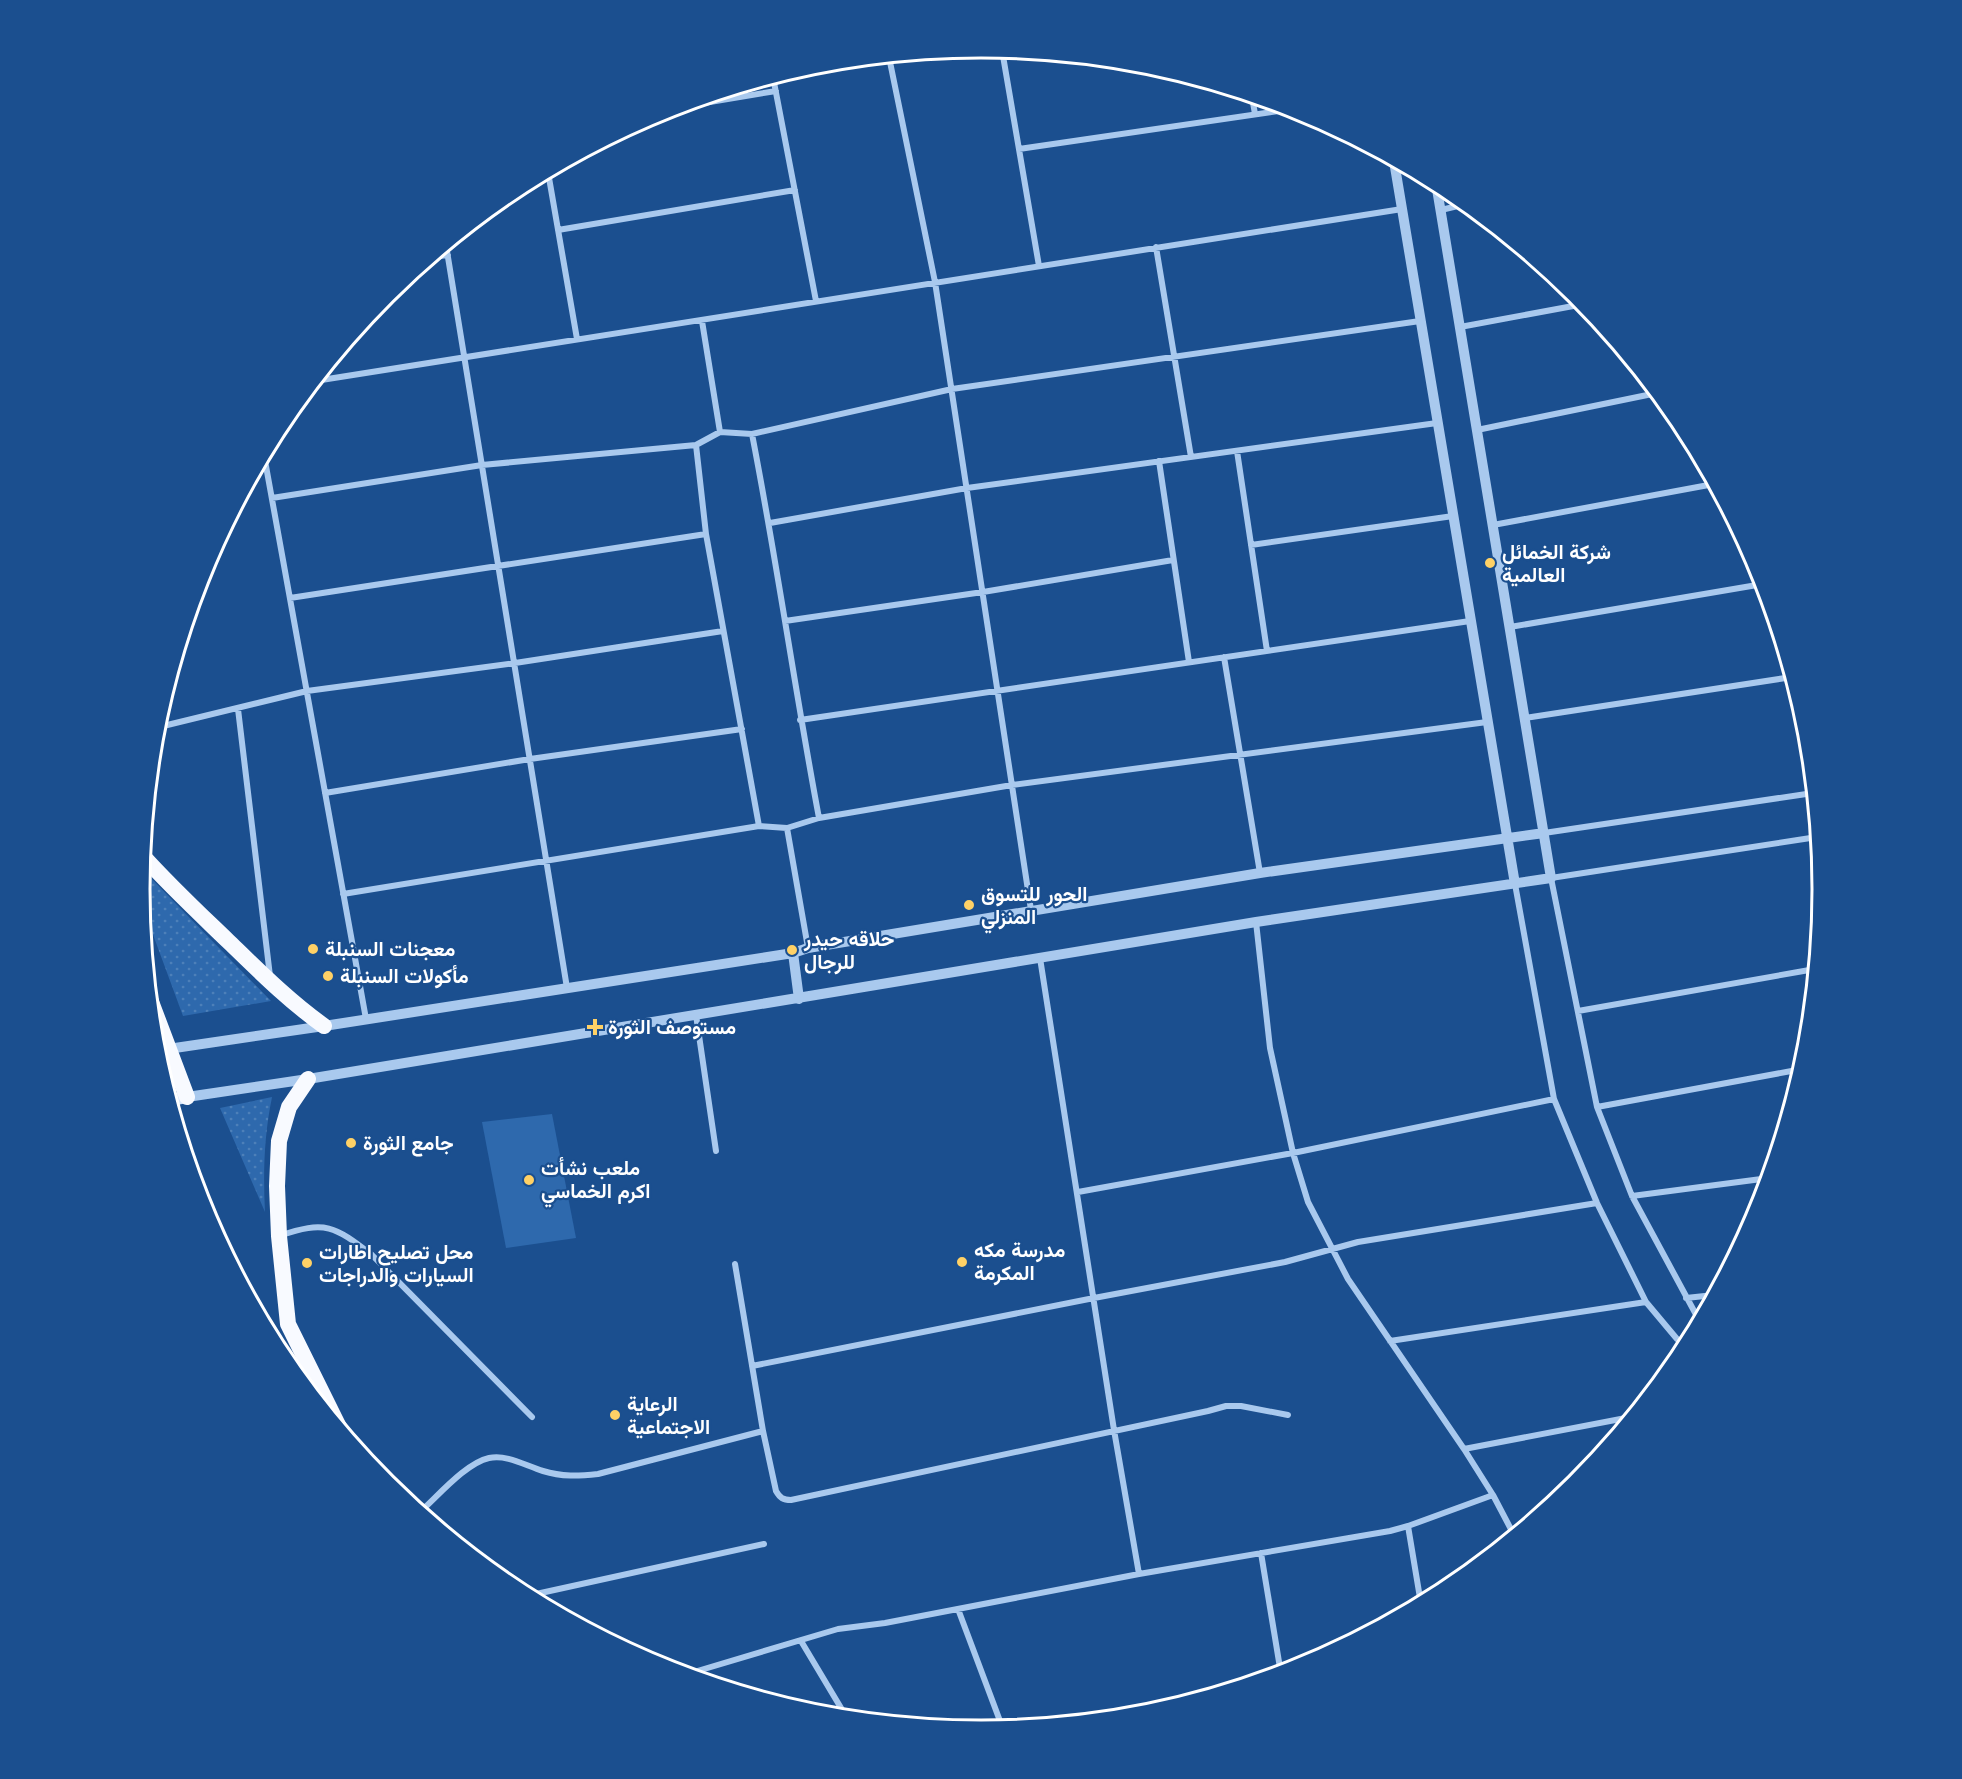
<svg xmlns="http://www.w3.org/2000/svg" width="1962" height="1779" viewBox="0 0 1962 1779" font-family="Arial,Vazirmatn,sans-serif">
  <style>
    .park { fill: url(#park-dots) }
    .pitch { fill: #2e69ad }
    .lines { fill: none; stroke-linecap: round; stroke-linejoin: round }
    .minor { stroke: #a9c9ee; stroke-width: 6 }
    .tertiary { stroke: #a9c9ee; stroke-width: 10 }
    .secondary { stroke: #d6e6fa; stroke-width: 12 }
    .trunk { stroke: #f8faff; stroke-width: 16 }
    .poi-dot { fill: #ffd166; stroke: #1b4f8f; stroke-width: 2 }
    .labels { text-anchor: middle; stroke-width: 4.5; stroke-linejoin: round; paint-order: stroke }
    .poi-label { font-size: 20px; font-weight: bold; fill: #fff; stroke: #1b4f8f; text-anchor: start }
    .rim { fill: none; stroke: #fff; stroke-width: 3 }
  </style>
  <defs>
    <pattern id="park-dots" width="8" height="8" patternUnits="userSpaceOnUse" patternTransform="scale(1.5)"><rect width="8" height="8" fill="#2e69ad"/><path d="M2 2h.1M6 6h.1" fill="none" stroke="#4d80b9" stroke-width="1.8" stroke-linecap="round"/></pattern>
  </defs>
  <rect width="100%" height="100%" fill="#1b4f8f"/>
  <path class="park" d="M141,869H142L271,1001L183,1016L141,902L140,889Z
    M272,1097C264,1136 263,1173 265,1212L220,1108Z"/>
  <path class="pitch" d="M552,1114L576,1238L506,1248L482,1122Z"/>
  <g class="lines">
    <path class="minor" d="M1002,50L1039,266
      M889,57L935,282L1031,910
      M773,77L816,301
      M1252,97L1255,114
      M668,109L776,91
      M1019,149L1292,109
      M548,172L577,339
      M1441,210L1466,204
      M558,230L795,190
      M446,245L567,988
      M1156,247L1191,457
      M431,257L448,255
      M702,321L720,432
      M1460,327L1584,304
      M315,381L1402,209
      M1477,430L1657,393
      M752,434C777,562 795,691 819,818
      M696,445L706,534L759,826
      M1237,451L1267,651
      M264,455L366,1019
      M1159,461L1189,662
      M272,498L482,465L696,445L720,432L752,434L952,389L1420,321
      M770,523L967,488L1437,423
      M1493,525L1714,484
      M1251,545L1453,516
      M290,598L706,534
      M785,621L983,592L1173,560
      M1510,627L1763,584
      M1224,657L1260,873
      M238,709L270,976
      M1525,718L1792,677
      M800,720L1470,621
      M155,728L307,691L515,663L723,631
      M325,793L530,759L742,729
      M787,828L808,948
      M1544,833L1813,793
      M1515,884L1554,1099L1597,1203L1646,1302L1677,1339L1688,1344
      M343,894L759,826L787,828L819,818L1012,785L1487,722
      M1256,922L1270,1048L1293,1153L1308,1202L1348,1279L1464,1449L1493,1495L1514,1535
      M1040,958L1114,1430L1139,1574
      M1578,1011L1815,969
      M696,1015L716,1151
      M1597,1107L1802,1069
      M1078,1192L1293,1153L1554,1099
      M1632,1196L1769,1178
      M279,1236C326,1220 334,1226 372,1255L532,1417
      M735,1264L763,1431L776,1491C780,1498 783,1500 791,1500L1208,1411L1226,1406H1241L1288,1415
      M1686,1298L1714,1295
      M1700,1322L1632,1196L1597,1107L1551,878L1817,837
      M1390,1341L1646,1302
      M752,1366L1094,1298L1285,1262L1358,1242L1597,1203
      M1464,1449L1631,1417
      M420,1512C438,1496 466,1463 489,1458C507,1454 526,1466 543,1471C562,1477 579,1476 598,1474L763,1431
      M1408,1526L1421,1604
      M1261,1553L1281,1674
      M527,1596L764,1544
      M958,1609L1003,1729
      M801,1641L847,1718
      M684,1675L838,1629L885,1623L1139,1574L1390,1531L1408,1526L1493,1495"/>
    <path class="tertiary" d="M1394,161L1515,884
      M793,953L799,999
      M168,1049L324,1026L793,953L808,948L1260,873L1544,833
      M187,1097L308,1079L1256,922L1551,878L1436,183"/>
    <path class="secondary" d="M155,1051L168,1049
      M170,1100L187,1097"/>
    <path class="trunk" d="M143,856C170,886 199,913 228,941C259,971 289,1001 324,1026
      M150,999L187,1097
      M308,1079L289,1107L279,1141L277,1186L279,1236L288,1324L339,1427"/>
  </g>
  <g class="poi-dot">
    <circle cx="1490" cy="563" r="6"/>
    <circle cx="969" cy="905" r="6"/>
    <circle cx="313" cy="949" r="6"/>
    <circle cx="792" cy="950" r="6"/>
    <circle cx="328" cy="976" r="6"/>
    <path d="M592 1018h6v6h6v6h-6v6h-6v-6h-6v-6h6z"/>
    <circle cx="351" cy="1143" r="6"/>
    <circle cx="529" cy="1180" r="6"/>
    <circle cx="962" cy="1262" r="6"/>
    <circle cx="307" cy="1263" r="6"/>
    <circle cx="615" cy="1415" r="6"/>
  </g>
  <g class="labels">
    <g class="poi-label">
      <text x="1502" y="559">شركة الخمائل<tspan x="1502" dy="23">العالمية</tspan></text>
      <text x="981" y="901">الحور للتسوق<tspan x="981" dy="23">المنزلي</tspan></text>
      <text x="804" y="946">حلاقه حيدر<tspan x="804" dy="23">للرجال</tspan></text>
      <text x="325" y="956">معجنات السنبلة</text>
      <text x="340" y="983">مأكولات السنبلة</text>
      <text x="608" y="1034">مستوصف الثورة</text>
      <text x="363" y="1150">جامع الثورة</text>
      <text x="541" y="1175">ملعب نشأت<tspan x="541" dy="23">اكرم الخماسي</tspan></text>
      <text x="974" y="1257">مدرسة مكه<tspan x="974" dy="23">المكرمة</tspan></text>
      <text x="319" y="1259">محل تصليح اطارات<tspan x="319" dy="23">السيارات والدراجات</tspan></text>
      <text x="627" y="1411">الرعاية<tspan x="627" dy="23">الاجتماعية</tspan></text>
    </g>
  </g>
  <path d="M0 0H1962V1779H0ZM150 889a831 831 0 1 1 1662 0a831 831 0 1 1-1662 0Z" fill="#1b4f8f" fill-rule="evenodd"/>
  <path class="rim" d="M150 889a831 831 0 1 1 1662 0a831 831 0 1 1-1662 0Z"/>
</svg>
